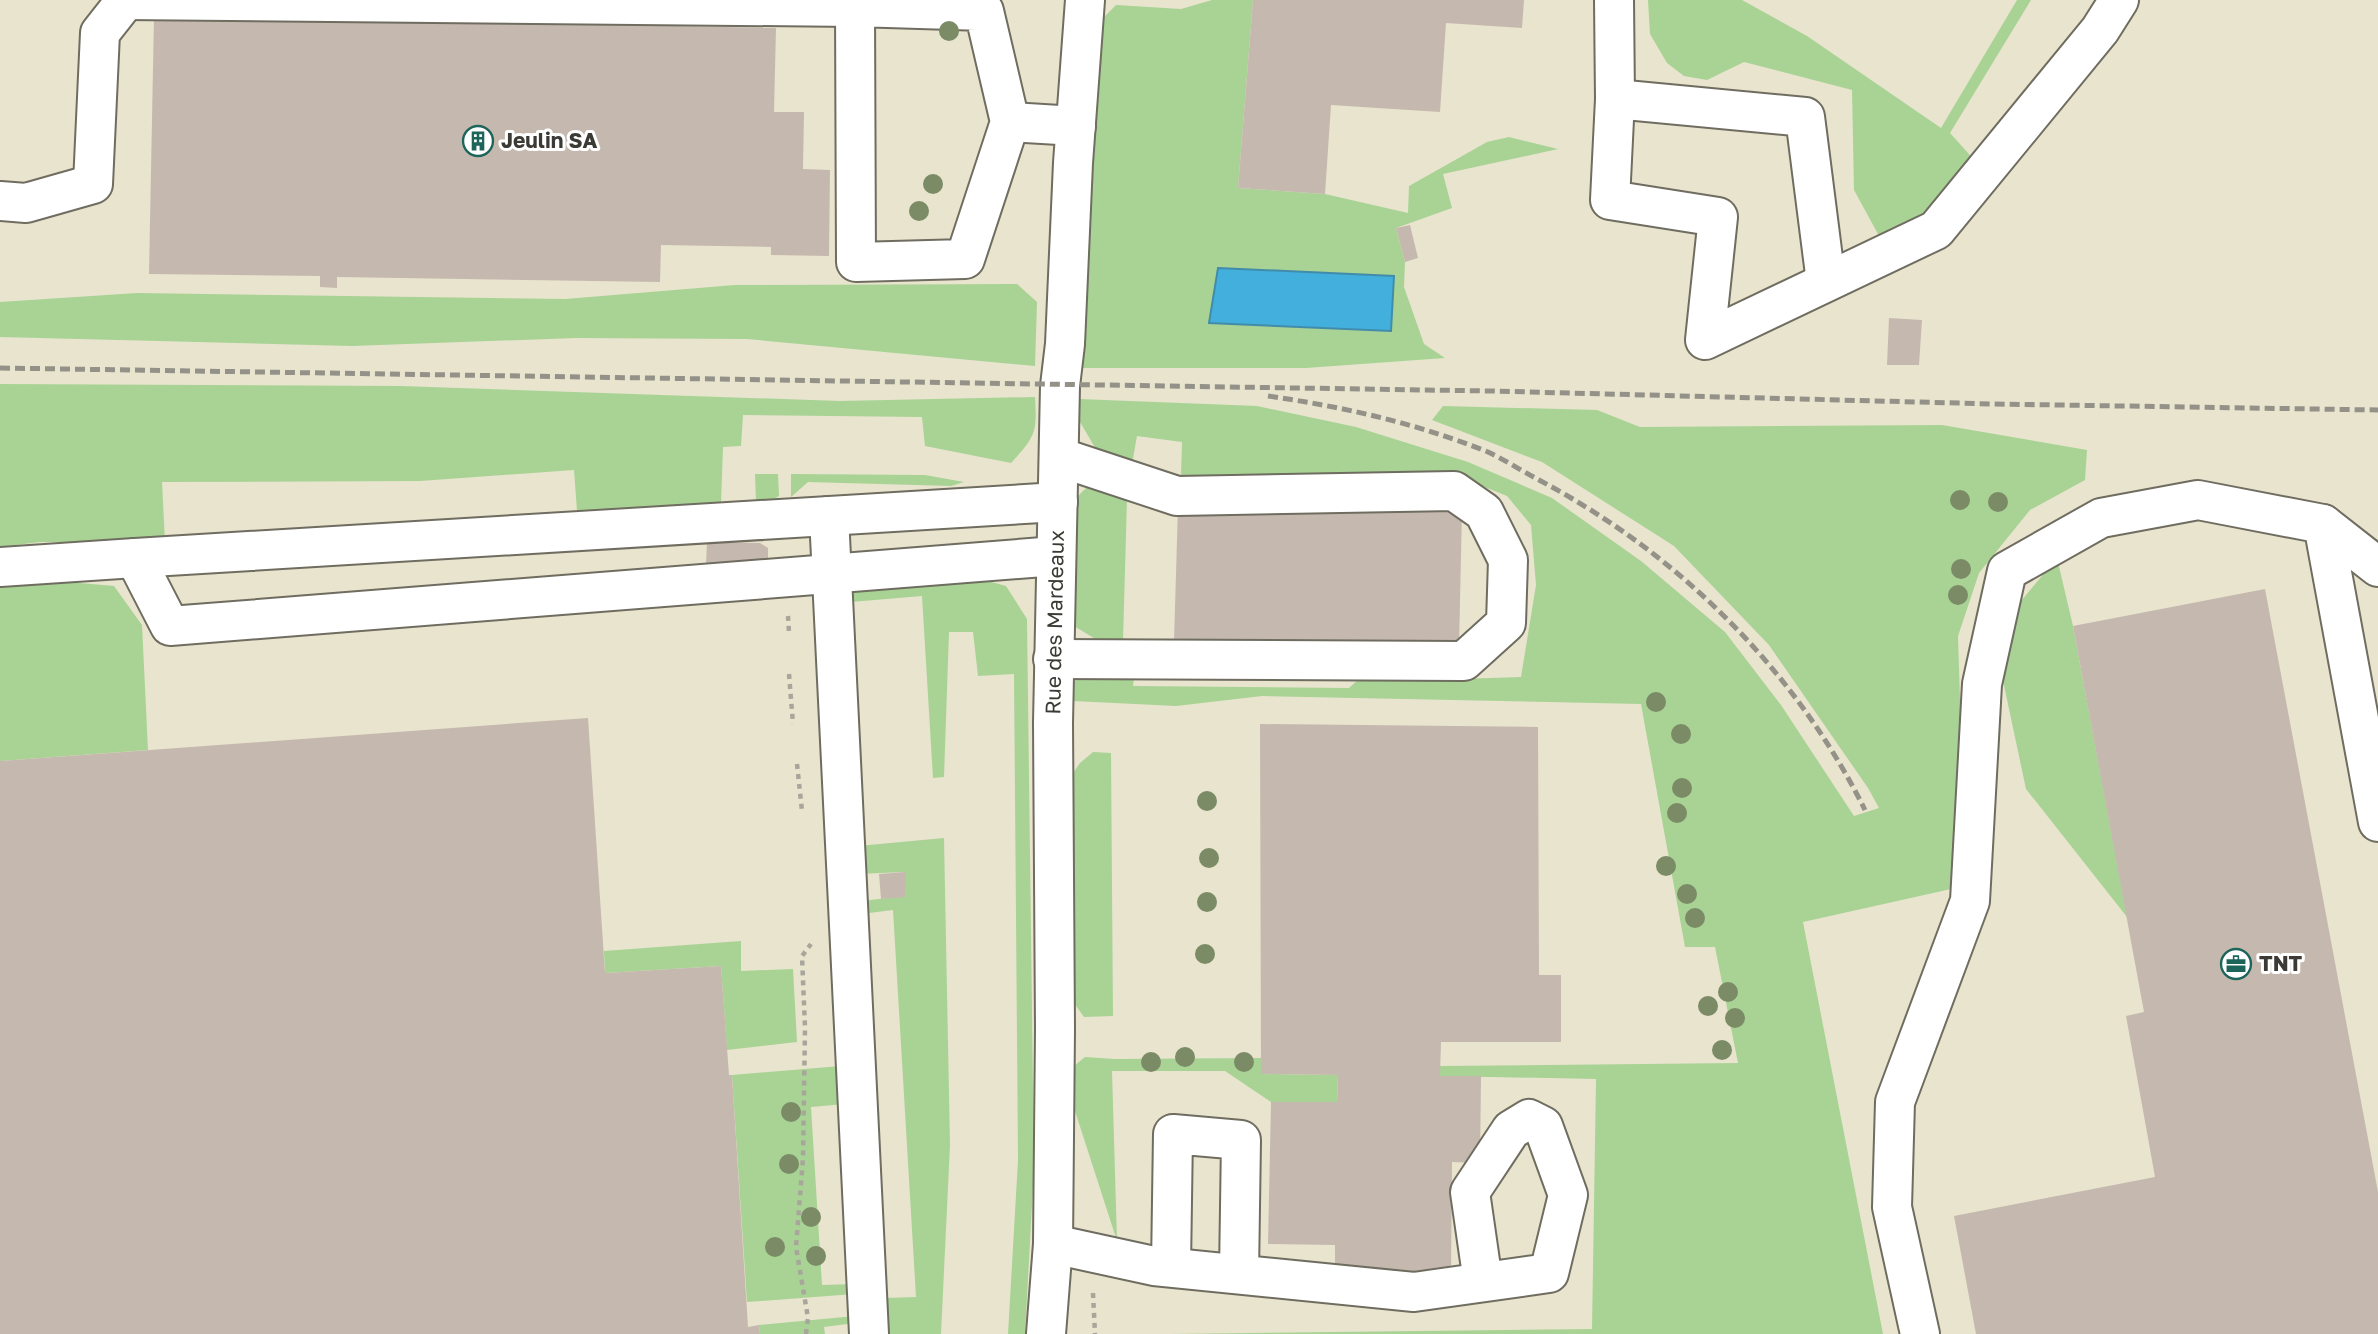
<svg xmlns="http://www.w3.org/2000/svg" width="2378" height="1334" viewBox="0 0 2378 1334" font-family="'Golos Text',sans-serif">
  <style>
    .built { fill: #e9e4ce }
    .green { fill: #a8d395 }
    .water { fill: #43afdd; stroke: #418caa; stroke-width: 2 }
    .building { fill: #c5b9af }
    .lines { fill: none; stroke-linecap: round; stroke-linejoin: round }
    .minor-casing { stroke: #6f6c60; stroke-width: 42 }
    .path { stroke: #a8a69b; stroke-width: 4.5; stroke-dasharray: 5 5; stroke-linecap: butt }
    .minor { stroke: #fff; stroke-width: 38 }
    .rail { stroke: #949288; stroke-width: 5; stroke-dasharray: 10 5; stroke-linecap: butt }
    .tree { fill: #7a8b66 }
    .labels { text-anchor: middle; stroke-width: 6; stroke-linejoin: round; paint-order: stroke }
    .poi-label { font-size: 21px; font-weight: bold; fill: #3b3a34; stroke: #fff; text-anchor: start }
    .street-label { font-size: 21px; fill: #3b3a34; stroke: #fff }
  </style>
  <rect width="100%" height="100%" fill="#efecde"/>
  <path class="built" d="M0,0H2378V1334H0Z"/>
  <path class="green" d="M1212,0H1253L1238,188L1325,194L1408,213L1409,186L1487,142L1509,137L1558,149L1443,174L1452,208L1396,228L1405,262L1404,287L1424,344L1445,358L1306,368H1079L1104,17L1116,5L1181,9Z
    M1648,0H1742L1807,36L1941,128L2017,0H2031L1950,133L1987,174L1884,245L1854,190L1852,90L1744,62L1707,80L1684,76L1667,63L1650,34Z
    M1017,284L1037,302L1035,366L747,339L576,338L352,346L0,337V302L137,293L565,299L735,285Z
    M0,384L401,386L840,401L1035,397C1037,432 1036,436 1011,463L925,446L922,417L743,415L741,446L723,447L721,503L756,502L755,474H778L779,496L756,510L609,522L577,511L574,470L420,481L162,482L165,542H40L0,547Z
    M1079,399L1257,406L1356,427L1468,462L1552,498L1641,561L1725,632L1781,705L1854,816L1879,808L1868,788L1769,645L1674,546L1542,462L1432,420L1443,406L1597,410L1640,427L1942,425L2087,450L2085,480L2030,510L1979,573L1958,636L1961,731L1951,889L1803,922L1883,1334H1170L1592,1329L1596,1079L1440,1076V1066L1738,1063L1715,947H1685L1641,704L1262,696L1176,706L1073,701V683L1086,669H1135L1133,686L1349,688L1362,676L1427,680L1521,677L1536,585L1531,525L1507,496L1450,473L1378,472L1225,486L1181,476L1182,442L1137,436L1132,464L1097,451L1080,422Z
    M791,474L925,475L964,482L951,486L808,482L791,497Z
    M1088,486L1127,499L1123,641L1097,640L1074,626L1076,498Z
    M2057,558L2073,626L2127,917L2026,789L2002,676L2010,614Z
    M0,576L114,586L142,625L148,750L0,761Z
    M977,578L1006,586L1027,619L1034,1168L1025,1334H1008L1018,1160L1014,674L978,676L973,632H949L944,777L933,778L922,596L839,603L841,589Z
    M1093,752L1111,753L1113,1016L1084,1017L1074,1003L1071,776L1080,763Z
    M944,838L950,1145L941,1334H884L885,1298L916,1297L893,910L861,914V901L906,896L904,872L858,874V846Z
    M741,941V971L793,969L797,1042L727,1050L721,966L605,973L604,951Z
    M1085,1057L1114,1059L1261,1058V1074L1338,1075L1337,1102H1271L1225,1071H1112L1117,1241L1074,1108V1066Z
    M841,1066L845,1104L811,1107L822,1285L854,1284V1294L747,1302L732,1075Z
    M855,1316V1323L824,1327L825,1334H760L759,1325Z"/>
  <path class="water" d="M1218,268L1394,276L1391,331L1209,323Z"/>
  <path class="building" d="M1253,0H1524L1522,28L1446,23L1440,112L1331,105L1325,194L1238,188Z
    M154,16L776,28L774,112H804L803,169L830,170L829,256L771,255V247L661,245L660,282L337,277V288L320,287V276L149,274Z
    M1410,225L1418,258L1405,262L1396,228Z
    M1889,318L1922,320L1919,365H1887Z
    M1178,506L1462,510L1459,646L1174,641Z
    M707,542L760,543L768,548V560L706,565Z
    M2265,589L2378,1192V1334H1976L1954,1216L2155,1177L2126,1016L2144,1012L2073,626Z
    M588,718L605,973L721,966L729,1075H732L748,1327L759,1325L760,1334H0V761Z
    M1260,724L1538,727L1539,975H1561V1042H1441L1440,1076H1481L1480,1163L1452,1162L1451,1275L1335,1274V1245L1268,1244L1271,1102H1337L1338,1075L1261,1074Z
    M905,872L906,897L881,899L879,874Z"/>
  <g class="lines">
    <g class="minor-casing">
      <g id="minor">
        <path d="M125,0L855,7"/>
        <path d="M1614,0L1615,99L1610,200L1718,217L1705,340L1936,230L2100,30L2119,0"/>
        <path d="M855,7L984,11L1010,122L965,259L856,262Z"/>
        <path d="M1615,99L1805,117L1826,282"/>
        <path d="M1010,122L1076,126"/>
        <path d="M0,201L26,203L93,184L100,33L126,0"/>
        <path d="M829,516L869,1334"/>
        <path d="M2323,524L2378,567"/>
        <path d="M1056,556L170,626L135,558L1058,502"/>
        <path d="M0,567L135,558"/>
        <path d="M1053,659L1464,661L1506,623L1508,560L1484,512L1454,491L1177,496L1059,457"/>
        <path d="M1053,1244L1154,1266L1414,1292L1549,1273L1568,1195L1543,1126L1529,1119L1511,1130L1470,1192L1483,1282"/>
        <path d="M1171,1267L1173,1134L1241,1140L1239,1274"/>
        <path id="s1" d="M1046,1334L1053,1244L1055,1029L1053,723L1060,386L1065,344L1073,163L1085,0"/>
        <path d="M1920,1334L1892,1207L1895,1102L1970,901L1982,684L2007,571L2101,518L2198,500L2323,524L2378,822"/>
      </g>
    </g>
    <path class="path" d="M788,616L789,633
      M789,674L793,724
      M797,764L802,811
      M1093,1293L1095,1334
      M806,1334L808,1318L796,1247L803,1158L805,1028L802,956L811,944"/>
    <use href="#minor" class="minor"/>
    <path class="rail" d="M0,368L1491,391L1994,404L2378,410
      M1268,396C1344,407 1416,423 1488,452C1505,460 1522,471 1539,480C1677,553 1795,669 1865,810"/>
  </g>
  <g class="tree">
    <circle cx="949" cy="31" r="10"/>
    <circle cx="933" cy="184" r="10"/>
    <circle cx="919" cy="211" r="10"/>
    <circle cx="1960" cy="500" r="10"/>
    <circle cx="1998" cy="502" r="10"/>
    <circle cx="1961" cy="569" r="10"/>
    <circle cx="1958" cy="595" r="10"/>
    <circle cx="1656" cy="702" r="10"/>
    <circle cx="1681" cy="734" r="10"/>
    <circle cx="1682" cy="788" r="10"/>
    <circle cx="1207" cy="801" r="10"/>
    <circle cx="1677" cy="813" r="10"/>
    <circle cx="1209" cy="858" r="10"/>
    <circle cx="1666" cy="866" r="10"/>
    <circle cx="1687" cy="894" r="10"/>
    <circle cx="1207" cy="902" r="10"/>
    <circle cx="1695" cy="918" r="10"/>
    <circle cx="1205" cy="954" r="10"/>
    <circle cx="1728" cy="992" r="10"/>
    <circle cx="1708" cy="1006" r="10"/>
    <circle cx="1735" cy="1018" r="10"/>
    <circle cx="1722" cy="1050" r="10"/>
    <circle cx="1185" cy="1057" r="10"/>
    <circle cx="1151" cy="1062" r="10"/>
    <circle cx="1244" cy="1062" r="10"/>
    <circle cx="791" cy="1112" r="10"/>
    <circle cx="789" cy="1164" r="10"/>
    <circle cx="811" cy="1217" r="10"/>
    <circle cx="775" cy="1247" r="10"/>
    <circle cx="816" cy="1256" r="10"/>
  </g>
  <defs>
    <g id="building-ring" transform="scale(1.575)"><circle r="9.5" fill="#fff" stroke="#1d655a" stroke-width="1.5"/><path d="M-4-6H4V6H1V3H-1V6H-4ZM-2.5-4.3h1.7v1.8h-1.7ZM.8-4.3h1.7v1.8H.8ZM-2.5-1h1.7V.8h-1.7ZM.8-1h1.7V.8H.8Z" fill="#1d655a"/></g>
    <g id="office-ring" transform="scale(1.575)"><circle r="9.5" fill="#fff" stroke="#1d655a" stroke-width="1.5"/><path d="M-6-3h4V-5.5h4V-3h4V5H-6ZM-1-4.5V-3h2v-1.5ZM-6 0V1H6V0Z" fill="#1d655a"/></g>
  </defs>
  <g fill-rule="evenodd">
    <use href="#building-ring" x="478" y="141"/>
    <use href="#office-ring" x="2236" y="964"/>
  </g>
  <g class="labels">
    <g class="poi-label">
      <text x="501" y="148">Jeulin SA</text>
      <text x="2259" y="971">TNT</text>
    </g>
    <g class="street-label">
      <text dy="7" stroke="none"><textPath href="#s1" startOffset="712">Rue des Mardeaux</textPath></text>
    </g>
  </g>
</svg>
